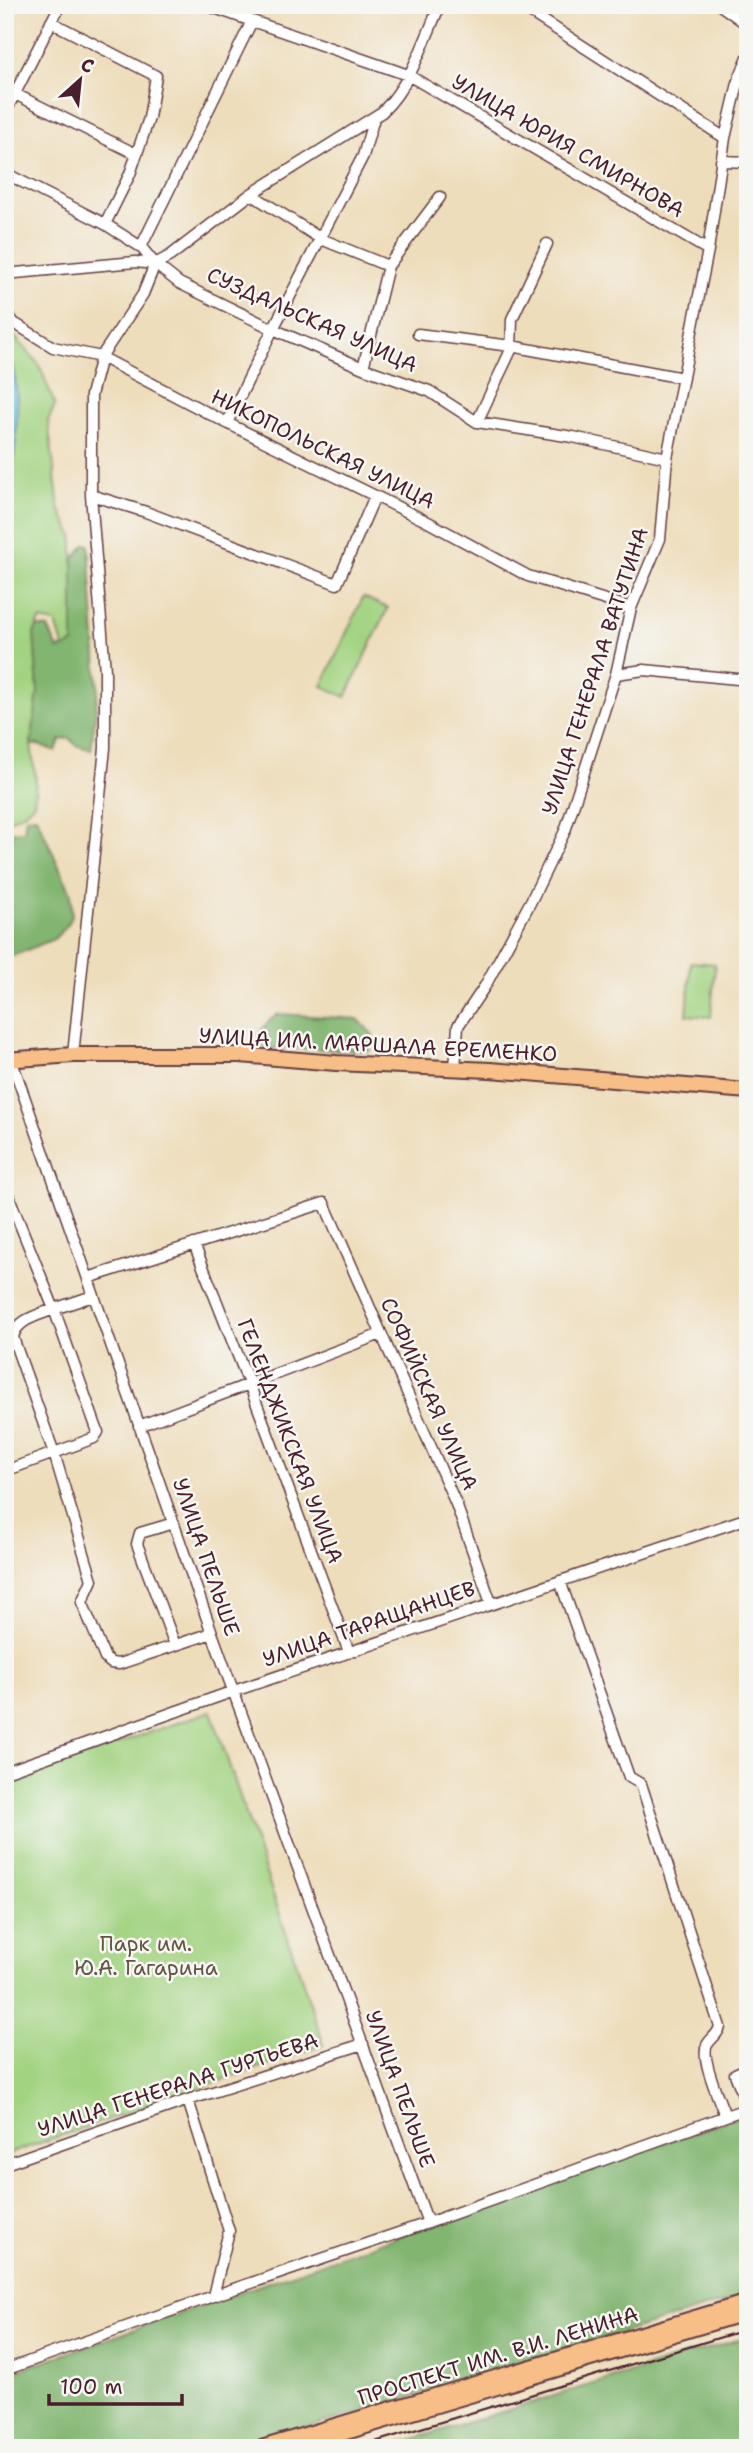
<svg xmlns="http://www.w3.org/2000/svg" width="753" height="2453" viewBox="0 0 753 2453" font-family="'Shantell Sans',sans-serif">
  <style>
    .green { fill: #a2d381; stroke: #767956; stroke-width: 2 }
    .forest { fill: #81b56f; stroke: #666a4d; stroke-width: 2 }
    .water { fill: #5fbfdd; stroke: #546f84; stroke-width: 2 }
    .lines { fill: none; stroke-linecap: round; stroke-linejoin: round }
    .minor-casing { stroke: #633c41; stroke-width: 13 }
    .major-casing { stroke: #633c41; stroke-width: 16 }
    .highway-casing { stroke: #633c41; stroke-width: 18 }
    .minor { stroke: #fff; stroke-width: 10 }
    .major { stroke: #f7be88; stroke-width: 12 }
    .highway { stroke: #f7be88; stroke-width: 14 }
    .tram { stroke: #4a1f2b; stroke-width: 2 }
    .labels { text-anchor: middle; stroke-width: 5; stroke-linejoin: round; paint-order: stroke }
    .street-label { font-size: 21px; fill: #4a1f2b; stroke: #f6f6f2 }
    .park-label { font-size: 21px; fill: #645545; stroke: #f6f6f2 }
  </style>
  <rect width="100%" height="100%" fill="#f6f6f2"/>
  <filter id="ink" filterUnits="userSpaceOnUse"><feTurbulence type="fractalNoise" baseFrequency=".0143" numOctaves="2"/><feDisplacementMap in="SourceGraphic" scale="14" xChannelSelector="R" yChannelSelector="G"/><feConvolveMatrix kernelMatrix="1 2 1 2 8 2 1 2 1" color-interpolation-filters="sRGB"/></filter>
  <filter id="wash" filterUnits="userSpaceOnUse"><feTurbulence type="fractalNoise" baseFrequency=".00686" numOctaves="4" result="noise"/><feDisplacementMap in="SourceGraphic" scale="28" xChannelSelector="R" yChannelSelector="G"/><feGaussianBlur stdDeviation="1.57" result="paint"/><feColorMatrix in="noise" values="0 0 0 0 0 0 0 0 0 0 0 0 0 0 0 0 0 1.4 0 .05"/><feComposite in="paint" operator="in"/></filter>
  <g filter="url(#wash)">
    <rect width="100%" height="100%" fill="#edb"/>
    <path class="green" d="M5,326L39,364L55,405L48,421L59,508L73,536V643L64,649L56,623L40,620L34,633L38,692L31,745L36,781L34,803L24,813L5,822Z
      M363,597L388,608L346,697L322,686Z
      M691,962L715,964L711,1017L687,1015Z
      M211,1711L324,2045L5,2155V1783Z"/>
    <path class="forest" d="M86,544L89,545L98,688L91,750L76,745L69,738L60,740L56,751L38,745H31L38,692L34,634L37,627L48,628L58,649L64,648L73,643V559Z
      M36,816L71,893L72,916L63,930L54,939L5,959V837L7,832L24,831L26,817Z
      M278,1014L358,1019L373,1035V1044L369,1051L260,1047L256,1044C259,1031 266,1022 278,1014Z
      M748,2113V2295L241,2448H5V2375Z
      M740,2339L742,2342L748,2340V2448H384Z"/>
    <path class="water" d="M5,343C28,396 12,452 10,507C7,572 8,636 5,701Z"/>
  </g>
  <g filter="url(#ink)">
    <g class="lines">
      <g class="minor-casing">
        <path id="minor" d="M206,5L408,75L708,250
          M519,5L725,138
          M720,5L748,25
          M51,22L156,76L149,118L130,174L105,224
          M15,94L136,154
          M5,113L60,5
          M721,161L748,162
          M5,173L105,224L141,247
          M251,194L321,239L388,266
          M155,264L170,256L251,194L382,112C411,84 424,41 440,5
          M155,264L141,247L252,21
          M5,274L135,262L155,264L179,283L273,329L363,368L429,391L477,422L573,437L667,458
          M5,311L14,323L53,347L101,357L227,423L428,522L528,576L631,608
          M418,334L511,346L683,378
          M363,368L388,266L440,197
          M477,422L511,350L512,319L547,244
          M227,423L273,329L363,156L374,118
          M91,495L146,512L337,584L375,496
          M616,674L644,670L748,680
          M73,1055L105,748V671L91,495V395L101,357L143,294L155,264
          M11,1059L212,1633L428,2223
          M455,1068L458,1026L485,986L531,901L565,831L616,674L631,608L660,539L667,458L708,250L725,138L739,79L748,57
          M5,1187L54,1309L90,1297L93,1293
          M194,1244L250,1386L349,1652
          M88,1278L324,1203L456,1504L491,1603
          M54,1309L98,1432L94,1438L54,1453L13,1338C15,1320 39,1315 54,1309Z
          M139,1426L381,1334
          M5,1471L54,1453L92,1580L82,1602L105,1658L111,1663L119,1664L212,1633
          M174,1523L140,1533L137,1544L175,1645
          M560,1581L629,1777L641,1784L720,2027C717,2036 711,2038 707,2045C700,2058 720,2101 725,2116
          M5,1772L234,1691L748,1518
          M748,2068L735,2074L748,2107
          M188,2100L229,2231L213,2296
          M5,2164L188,2100L363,2044
          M5,2370L213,2296L428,2223L748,2108"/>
      </g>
      <g class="major-casing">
        <path id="major" d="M258,2448L748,2301
          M296,2448L748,2313"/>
      </g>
      <g class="highway-casing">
        <path id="highway" d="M5,1060L73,1055H240L336,1063L490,1070L748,1091"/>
      </g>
      <use href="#minor" class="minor"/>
      <use href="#major" class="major"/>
      <use href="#highway" class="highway"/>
      <path class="tram" d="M355,2448L748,2329"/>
    </g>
  </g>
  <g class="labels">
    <g class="street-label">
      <text transform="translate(568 146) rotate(30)" y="7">УЛИЦА ЮРИЯ СМИРНОВА</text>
      <text transform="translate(312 320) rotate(24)" y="7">СУЗДАЛЬСКАЯ УЛИЦА</text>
      <text transform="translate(323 449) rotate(26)" y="7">НИКОПОЛЬСКАЯ УЛИЦА</text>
      <text transform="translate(595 671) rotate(-72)" y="7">УЛИЦА ГЕНЕРАЛА ВАТУТИНА</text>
      <text transform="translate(378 1045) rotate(3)" y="7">УЛИЦА ИМ. МАРШАЛА ЕРЕМЕНКО</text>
      <text transform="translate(429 1394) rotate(66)" y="7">СОФИЙСКАЯ УЛИЦА</text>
      <text transform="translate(290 1441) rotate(69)" y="7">ГЕЛЕНДЖИКСКАЯ УЛИЦА</text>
      <text transform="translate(206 1557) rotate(71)" y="7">УЛИЦА ПЕЛЬШЕ</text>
      <text transform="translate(369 1624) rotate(-19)" y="7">УЛИЦА ТАРАЩАНЦЕВ</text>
      <text transform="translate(178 2085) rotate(-18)" y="7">УЛИЦА ГЕНЕРАЛА ГУРТЬЕВА</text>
      <text transform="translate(400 2089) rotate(70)" y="7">УЛИЦА ПЕЛЬШЕ</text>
      <text transform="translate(498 2356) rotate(-17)" y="7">ПРОСПЕКТ ИМ. В.И. ЛЕНИНА</text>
    </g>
    <g class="park-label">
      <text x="146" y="1951">Парк им.<tspan x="146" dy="24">Ю.А. Гагарина</tspan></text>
    </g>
  </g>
  <rect width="753" height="2453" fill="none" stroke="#f6f6f2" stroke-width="28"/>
  <g transform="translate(80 80) rotate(27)" stroke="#f6f6f2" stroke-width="5" paint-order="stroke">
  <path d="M0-5L12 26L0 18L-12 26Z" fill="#4a1f2b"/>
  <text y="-10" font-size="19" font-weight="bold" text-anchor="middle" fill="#4a1f2b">С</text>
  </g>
  <path d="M49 2394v10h133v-10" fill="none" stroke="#4a1f2b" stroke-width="3.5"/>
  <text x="60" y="2394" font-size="21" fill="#4a1f2b" stroke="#f6f6f2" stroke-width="5" paint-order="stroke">100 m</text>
</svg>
